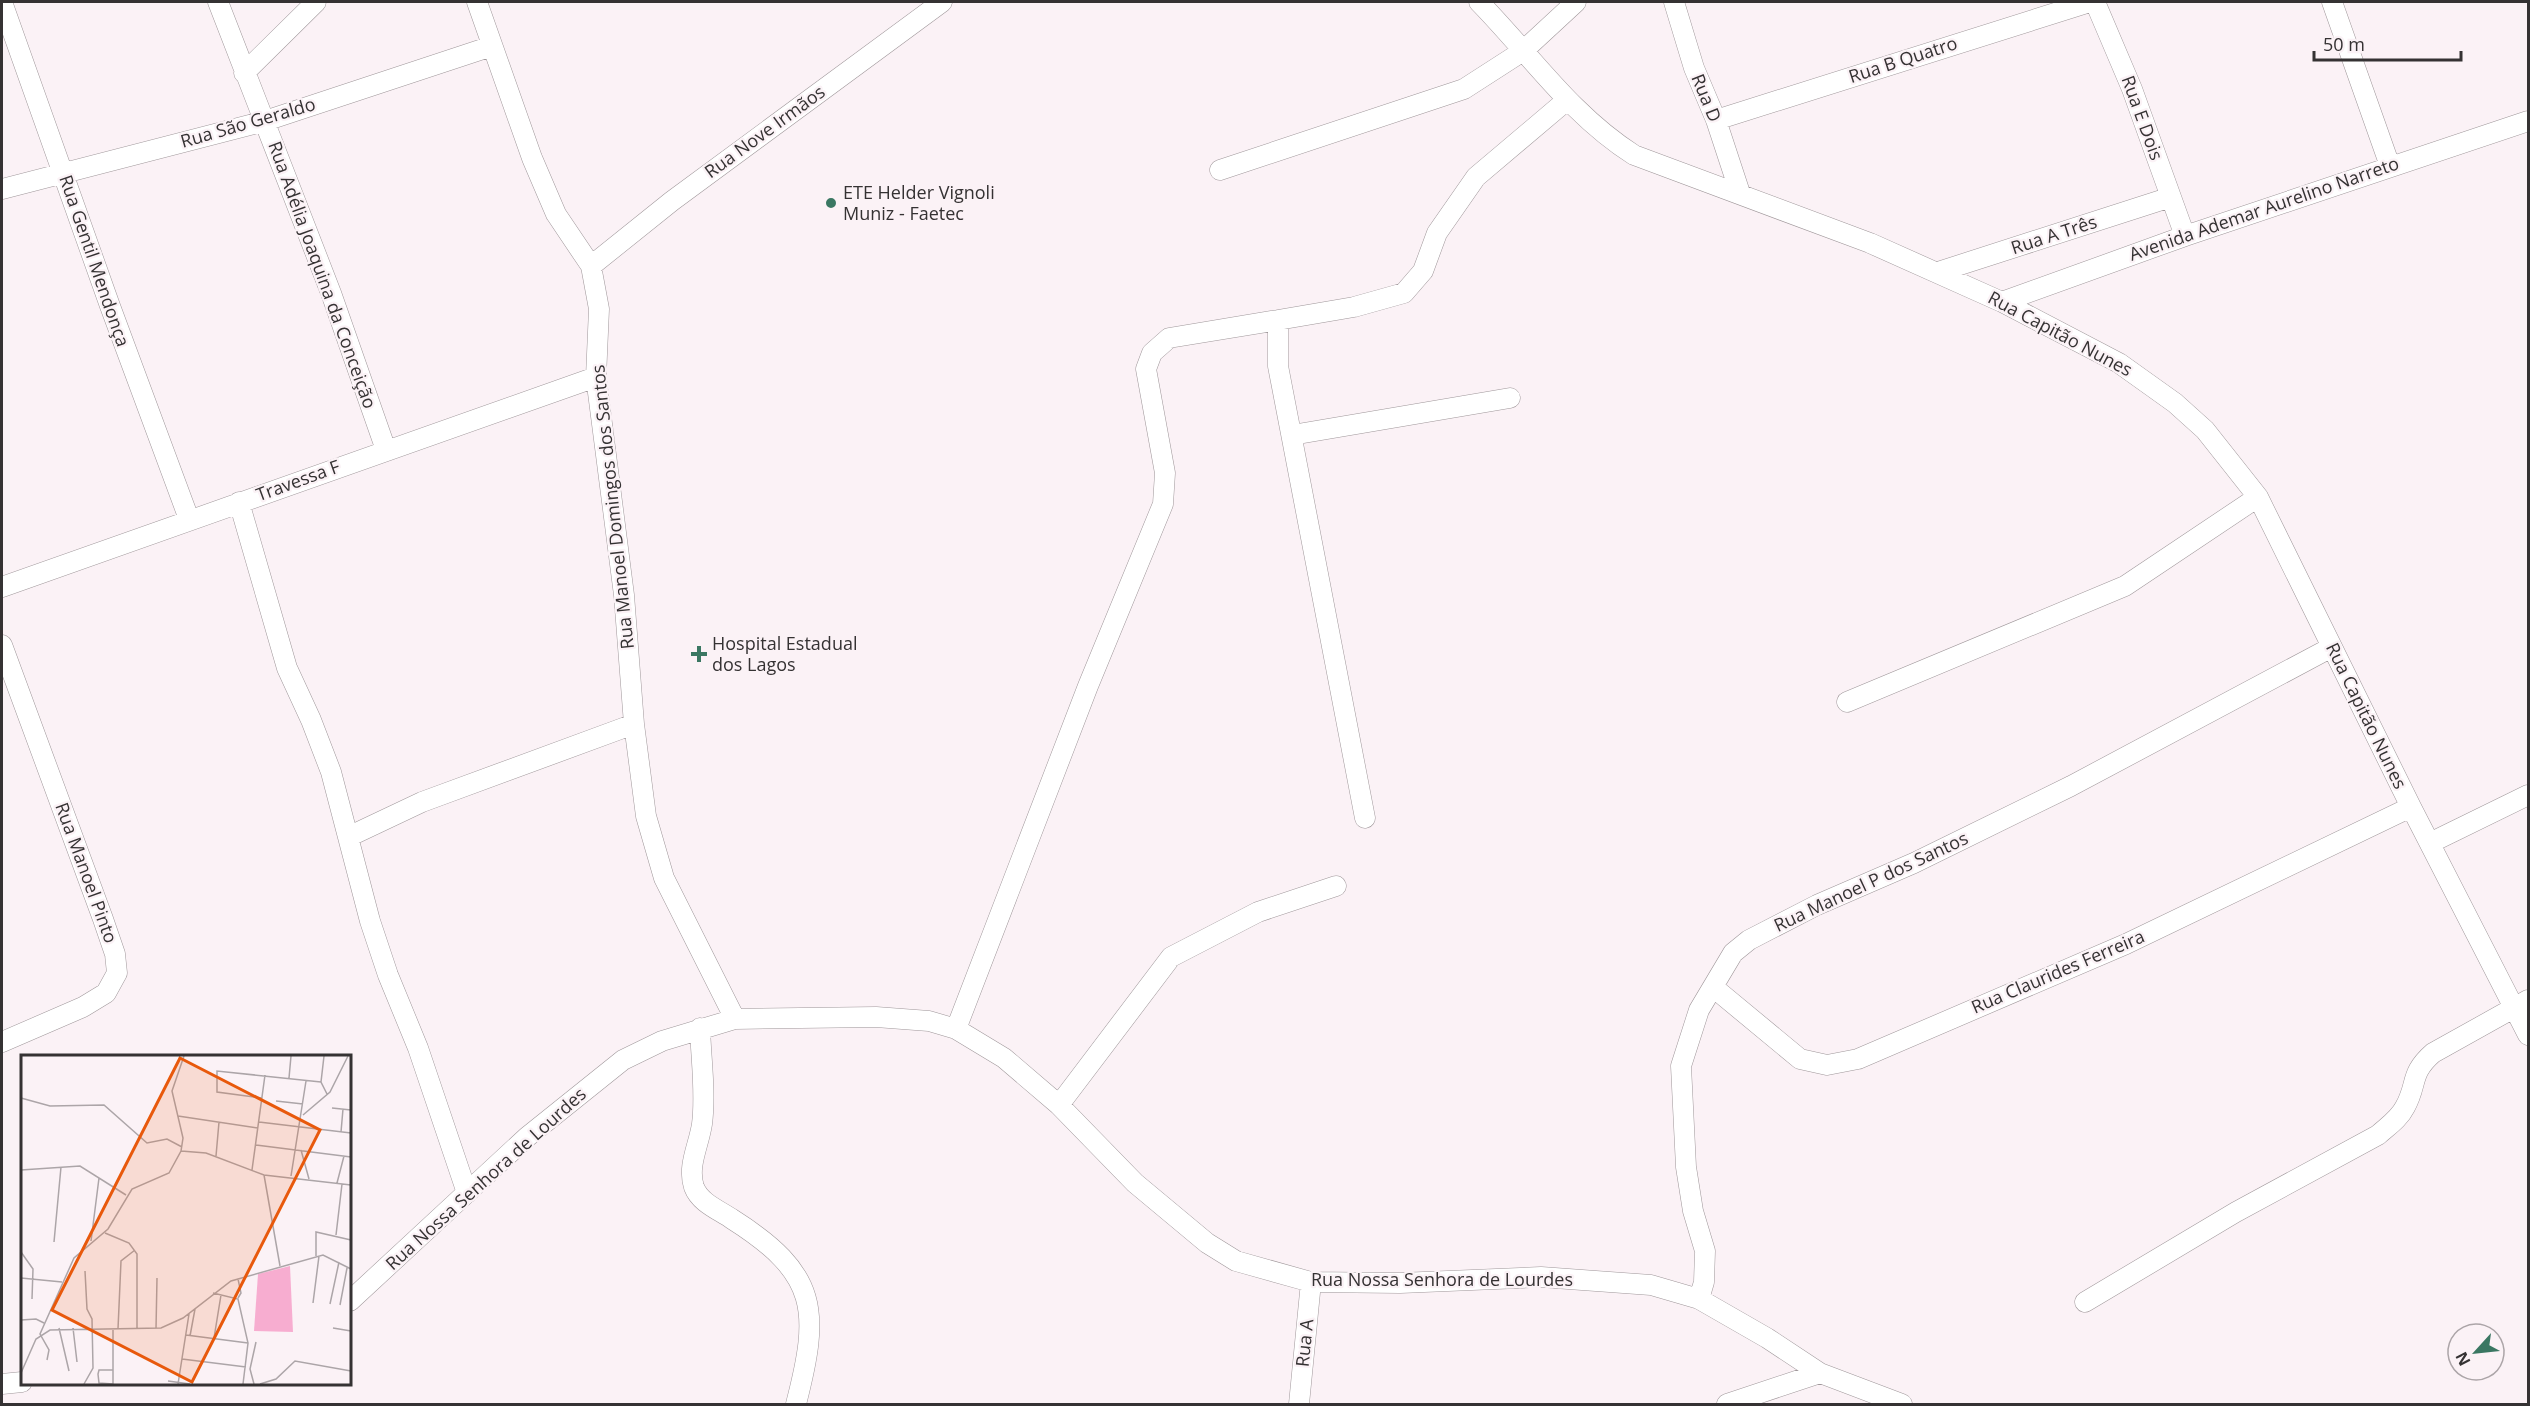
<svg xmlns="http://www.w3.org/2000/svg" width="2530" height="1406" viewBox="0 0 2530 1406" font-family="'Open Sans',sans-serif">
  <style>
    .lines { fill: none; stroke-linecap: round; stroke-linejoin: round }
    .minor-casing { stroke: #9f979a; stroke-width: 21 }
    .minor { stroke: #fff; stroke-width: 20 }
    .poi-dot { fill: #3a7762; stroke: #fbf2f6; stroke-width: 2 }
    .labels { text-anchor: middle; stroke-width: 4.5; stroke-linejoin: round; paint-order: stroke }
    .street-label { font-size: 18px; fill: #353233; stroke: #fbf2f6 }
    .poi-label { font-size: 18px; fill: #353233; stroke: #fbf2f6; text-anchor: start }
    .inset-road { fill: none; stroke: #aca5a8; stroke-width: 1.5 }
    .view { fill: #e8590c; fill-opacity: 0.15; stroke: #e8590c; stroke-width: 3 }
    .inset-edge { fill: none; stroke: #353233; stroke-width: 3 }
  </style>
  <rect width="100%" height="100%" fill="#fbf2f6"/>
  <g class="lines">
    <g class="minor-casing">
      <path id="minor" d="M2,2L110,306L189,519
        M218,2L331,293L386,450
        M477,2L532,158L556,214L591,266L599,309L596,377L624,595L634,724L646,816L664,878L735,1019
        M1479,2C1530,54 1571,115 1634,155L1870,243L2002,302L2119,363L2175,403L2205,430L2258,497L2411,807L2528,1035
        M1674,2L1694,68L1716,120L1740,193
        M2095,2L2132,89L2185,236
        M2332,2L2390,166
        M244,73L316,2
        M1716,120L2090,2
        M1220,170L1464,89L1523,51L1576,2
        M2,189L265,121L492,46
        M591,266L672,201L942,2
        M1938,272L2171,197
        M2002,302L2185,236L2528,121
        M1292,435L1510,398
        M239,502L287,668L311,720L331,772L370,921L388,975L418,1048L467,1193
        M2,587L596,377
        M2,645L103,919L115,954L117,973L106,993L83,1007L2,1042
        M1847,702L2125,586L2258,497
        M1365,818L1278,366V320L1354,307L1404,293L1423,271L1437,233L1476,177L1567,100
        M348,837L422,802L634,724
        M2430,843L2528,795
        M1713,987L1800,1059L1827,1065L1858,1059L2126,944L2411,807
        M700,1028C701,1059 706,1093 702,1124C699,1145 687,1166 694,1187C700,1203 719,1210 732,1219C819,1274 820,1311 796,1404
        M956,1029L1088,686L1163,504L1165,473L1146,369L1152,353L1169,338L1278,320
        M1059,1105L1171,957L1258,912L1336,886
        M1699,1299L1704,1282L1705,1251L1693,1211L1686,1167L1681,1066L1699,1010L1733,953L1749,940L1817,905L1914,863L2071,786L2332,647
        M350,1301L527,1137L623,1060L662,1041L735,1019L876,1017L929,1021L956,1029L1004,1058L1059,1105L1135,1183L1207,1243L1236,1261L1311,1282L1400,1283L1541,1277L1651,1285L1699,1299L1767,1338L1820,1373L1902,1404
        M2085,1302L2236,1212L2378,1135C2388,1126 2399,1119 2405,1107C2418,1084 2409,1074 2433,1053L2528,1000
        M2,1384L22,1382
        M1299,1404L1311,1282
        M1727,1404L1820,1373"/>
    </g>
    <use href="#minor" class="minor"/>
  </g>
  <g class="poi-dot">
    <circle cx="831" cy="203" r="6"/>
    <path d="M696 645h6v6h6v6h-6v6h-6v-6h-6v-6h6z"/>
  </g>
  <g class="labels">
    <g class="street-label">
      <text transform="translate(1903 60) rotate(-18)" y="6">Rua B Quatro</text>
      <text transform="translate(1706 98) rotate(68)" y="6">Rua D</text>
      <text transform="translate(2142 118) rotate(70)" y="6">Rua E Dois</text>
      <text transform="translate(248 123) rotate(-16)" y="6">Rua São Geraldo</text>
      <text transform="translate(765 132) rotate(-36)" y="6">Rua Nove Irmãos</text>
      <text transform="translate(2264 209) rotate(-19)" y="6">Avenida Ademar Aurelino Narreto</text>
      <text transform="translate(2054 235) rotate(-18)" y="6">Rua A Três</text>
      <text transform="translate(94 261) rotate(71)" y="6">Rua Gentil Mendonça</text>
      <text transform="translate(322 275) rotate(70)" y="6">Rua Adélia Joaquina da Conceição</text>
      <text transform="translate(2060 334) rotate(28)" y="6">Rua Capitão Nunes</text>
      <text transform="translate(298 481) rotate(-20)" y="6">Travessa F</text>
      <text transform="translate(613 507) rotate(-96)" y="6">Rua Manoel Domingos dos Santos</text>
      <text transform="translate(2366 716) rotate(64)" y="6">Rua Capitão Nunes</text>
      <text transform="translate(86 873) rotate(70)" y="6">Rua Manoel Pinto</text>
      <text transform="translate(1871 882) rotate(-25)" y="6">Rua Manoel P dos Santos</text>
      <text transform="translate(2058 972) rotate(-23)" y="6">Rua Claurides Ferreira</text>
      <text transform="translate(486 1179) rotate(-42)" y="6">Rua Nossa Senhora de Lourdes</text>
      <text x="1442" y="1286">Rua Nossa Senhora de Lourdes</text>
      <text transform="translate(1305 1343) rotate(-84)" y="6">Rua A</text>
    </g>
    <g class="poi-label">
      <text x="843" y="199">ETE Helder Vignoli<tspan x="843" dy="21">Muniz - Faetec</tspan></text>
      <text x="712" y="650">Hospital Estadual<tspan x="712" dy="21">dos Lagos</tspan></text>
    </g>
  </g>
  <g transform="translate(21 1055)">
    <rect width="330" height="330" fill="#fbf2f6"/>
    <path d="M269,211L272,277L233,276L237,219Z" fill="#f7add0"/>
    <path class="inset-road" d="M303,1L300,27L306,39M268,23L270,1M0,43L29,51L83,50L126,88L146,84L161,92M241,43L196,37V16L300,27M255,46L282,49M311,53L330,55M282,60L309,37L327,1M157,61L237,73M238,67L330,78M320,77L322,54M235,90L330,102M280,95L288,124M160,96L185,98L243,120L330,130M195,101L198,67M0,115L59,111L105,140M231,115L244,20M243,120L259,211M270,121L285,26M316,128L323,101M84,178L108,188L116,199V274M315,180L321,129M70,186L78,123M33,187L40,112M0,197L12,214L11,244M295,201V177L330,185M0,223L41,227M192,238L217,244L227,288L222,329M217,243L220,238L217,224M292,248L298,201M309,249L318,207M319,250L326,213M0,265L15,264L23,268M38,273L48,316M52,273L56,307M312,273L330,276M92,274V329M97,274L100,206L114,195M135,274L136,223M165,280L227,288M169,281L174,254M193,283L200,240M161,304L225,312M26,305L28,295L19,279L53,203L87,174L111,134L148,118L160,96L162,83L151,36L163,1M0,318L15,284L29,275L140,273L162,263L210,226L302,200L330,214M147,326L169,329M63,329L72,313L71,264L66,254L64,216M92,329L78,328L77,319L78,315H92M157,329L168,259M233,329L229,314L235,287M239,329L255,324L274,306L330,316"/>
    <path class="view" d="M159,3L299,75L171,327L31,255Z"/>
    <rect width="330" height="330" class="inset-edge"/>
  </g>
  <rect width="2530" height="1406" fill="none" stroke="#353233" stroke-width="6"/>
  <g transform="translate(2476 1352) rotate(243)"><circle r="28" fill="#fbf2f6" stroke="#aca5a8" stroke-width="1.5"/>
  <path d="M0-4.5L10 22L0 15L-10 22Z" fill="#3a7762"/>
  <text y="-9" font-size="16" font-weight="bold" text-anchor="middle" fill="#353233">N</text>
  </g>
  <path d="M2314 51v9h147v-9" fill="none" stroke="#353233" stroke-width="3"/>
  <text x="2323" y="51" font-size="18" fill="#353233" stroke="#fbf2f6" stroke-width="4.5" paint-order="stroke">50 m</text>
</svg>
